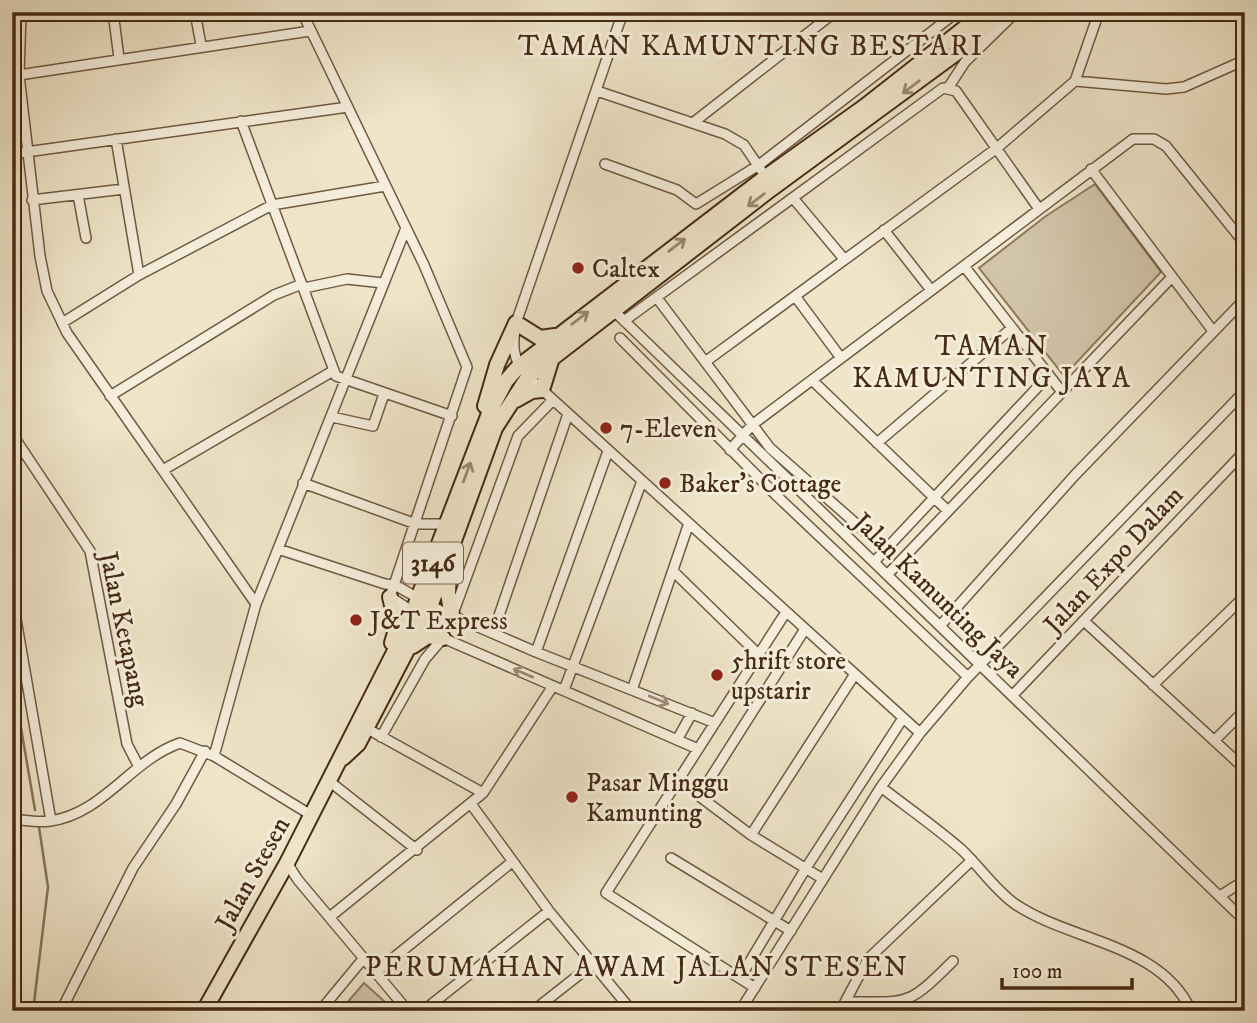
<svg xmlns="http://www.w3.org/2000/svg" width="1257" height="1023" viewBox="0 0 1257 1023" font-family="'IM FELL DW Pica',serif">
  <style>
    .grass { fill: #d2c5aa; stroke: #8c785e; stroke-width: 2 }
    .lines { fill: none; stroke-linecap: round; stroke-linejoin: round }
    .stream { stroke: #89745b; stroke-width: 2.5 }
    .street-casing { stroke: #705940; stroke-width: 12 }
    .primary-casing { stroke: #462a13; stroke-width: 18 }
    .street { stroke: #f5eedc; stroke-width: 9 }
    .primary { stroke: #efe5c9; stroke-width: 14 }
    .oneway { stroke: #9a886e }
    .oneway2 { stroke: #9e8c78 }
    .poi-dot { fill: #8f2418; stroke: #f5eedc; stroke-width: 2.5 }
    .labels { text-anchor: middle; stroke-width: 6; stroke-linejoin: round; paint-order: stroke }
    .shield { fill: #f5eedc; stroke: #7a654f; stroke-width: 2 }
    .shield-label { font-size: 24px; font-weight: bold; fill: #462a13 }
    .poi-label { font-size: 26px; fill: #462a13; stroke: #f5eedc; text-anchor: start }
    .street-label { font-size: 26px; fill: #462a13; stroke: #f5eedc }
    .neighbourhood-label { font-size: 28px; letter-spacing: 2px; fill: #462a13; stroke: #f5eedc }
  </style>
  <rect width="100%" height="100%" fill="#efe5c9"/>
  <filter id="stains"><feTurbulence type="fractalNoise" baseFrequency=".00286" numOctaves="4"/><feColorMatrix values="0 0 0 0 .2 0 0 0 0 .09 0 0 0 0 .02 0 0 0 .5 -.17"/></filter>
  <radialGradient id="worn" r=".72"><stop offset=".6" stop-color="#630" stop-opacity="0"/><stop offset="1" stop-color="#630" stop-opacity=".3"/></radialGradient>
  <path class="grass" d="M1095,184L1161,272L1064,376L979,268L1046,216Z
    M364,983L384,1001L375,1011H340Z"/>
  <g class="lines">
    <path class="stream" d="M12,675L35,810
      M34,1003L48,887L39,827"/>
    <g class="street-casing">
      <path id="street" d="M21,12L19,75L40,256L47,291L67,333L256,604
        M113,12L119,58
        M195,12L201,45
        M302,12L424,265L467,367L390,597
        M623,12L516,323C512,346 512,359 528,377L920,733
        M19,75L310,31
        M1075,81L1099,12
        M948,88L965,62L1016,12
        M597,91L725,134L744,145L761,170
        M241,121L336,376L452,416
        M694,122L835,12
        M116,139L139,275
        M12,154L348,107
        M605,164L677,190L696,204L759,165L957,12
        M1091,169L1213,331
        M78,195L86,238
        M793,198L844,259
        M32,200L124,189
        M884,230L931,290
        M964,266L1062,392
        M304,288L347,279L383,283
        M795,296L841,358
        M657,298L770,448L886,550
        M612,309L1245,921
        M624,321L943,88L956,91L1039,209
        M62,323L139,275L272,205L385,186
        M620,338L778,497L968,677
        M705,362L997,148L1075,81L1166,89L1184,87L1245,60
        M812,380L948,511
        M110,396L274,295L302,284
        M332,417L373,426L384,394
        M12,434L90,551L127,744L139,767
        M877,443L1012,328
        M730,450L752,425L1133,139H1154L1166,146L1245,244
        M163,470L333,371
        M303,483L416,524H448
        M278,549L385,584L395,585L439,610L536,652L715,723
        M874,562L1049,375
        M673,571L758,654
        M887,575L1172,277
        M12,596L51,821
        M389,596L424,619L429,630L443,638L698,749
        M453,614L518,436L553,400
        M1084,621L1245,769
        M940,626L1075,475L1245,299
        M805,629L699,796L751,835L823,879
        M493,633L568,414
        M536,652L608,451
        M1153,685L1245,596
        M564,690L642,481
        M632,690L689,523
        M1012,696L1245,451
        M366,728L483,793
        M381,737L425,659L443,638
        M677,740L692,713
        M1215,740L1245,710
        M214,756L256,604L406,228
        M329,781L417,850
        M881,787C908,808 937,828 962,850C980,867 995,890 1015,904C1069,941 1162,944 1191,1011
        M471,804L549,911L632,1011
        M12,819C25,820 38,823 50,821C103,814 131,760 180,743L214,756L311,815
        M751,835L855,674
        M671,858L791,931
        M287,863L298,880L408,1011
        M1220,896L1245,880
        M331,916L483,793L553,686
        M376,972L512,862
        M740,978L806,868L903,718
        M755,988L606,893L786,612
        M845,1002C909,1001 905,1009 953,961
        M12,1005L32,1011
        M61,1011L133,868L176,804L205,751
        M320,1011L363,959
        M423,1011L549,911
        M533,1011L594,963
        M740,1011L881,787L920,733L968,677L1245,391
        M844,1011L845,1002L868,959L972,860
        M1003,1011L1007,1007"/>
    </g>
    <g class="primary-casing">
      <path id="primary" d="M516,400L532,391L542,390L551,361
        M485,406L497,365L516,323L540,338L555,336
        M449,569L448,594L452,616
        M390,597L397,626L392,643
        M413,646L428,636L443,638
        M343,758L358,744L431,604L495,428L528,377L771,189L959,51L1002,12
        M204,1011L287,863L407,627L490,411L506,381L518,367L763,179L864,107L985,12"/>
    </g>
    <use href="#street" class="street"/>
    <use href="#primary" class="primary"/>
  </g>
  <defs><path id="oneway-shaft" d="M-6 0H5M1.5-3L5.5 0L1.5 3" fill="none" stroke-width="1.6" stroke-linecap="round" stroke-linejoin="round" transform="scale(1.75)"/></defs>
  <g class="oneway">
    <use href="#oneway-shaft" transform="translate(911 87) rotate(143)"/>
    <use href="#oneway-shaft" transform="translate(756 200) rotate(143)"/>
    <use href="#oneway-shaft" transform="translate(677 245) rotate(-37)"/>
    <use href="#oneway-shaft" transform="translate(580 318) rotate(-37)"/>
    <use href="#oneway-shaft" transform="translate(467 472) rotate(-70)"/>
  </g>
  <g class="oneway2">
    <use href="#oneway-shaft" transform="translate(523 673) rotate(-157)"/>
    <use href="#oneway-shaft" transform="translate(659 700) rotate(22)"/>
  </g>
  <g class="poi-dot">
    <circle cx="578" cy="268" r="7"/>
    <circle cx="606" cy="428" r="7"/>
    <circle cx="665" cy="483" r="7"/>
    <circle cx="356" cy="620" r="7"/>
    <circle cx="717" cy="675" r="7"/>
    <circle cx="572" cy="797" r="7"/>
  </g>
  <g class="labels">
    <rect class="shield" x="403" y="542.5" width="60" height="41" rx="5"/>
    <g class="shield-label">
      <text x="433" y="571">3146</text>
    </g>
    <g class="poi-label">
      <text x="592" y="277">Caltex</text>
      <text x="620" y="437">7-Eleven</text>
      <text x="679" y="492">Baker's Cottage</text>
      <text x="370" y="629">J&amp;T Express</text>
      <text x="731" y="669">5hrift store<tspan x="731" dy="30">upstarir</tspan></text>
      <text x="586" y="791">Pasar Minggu<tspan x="586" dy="30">Kamunting</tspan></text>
    </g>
    <g class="street-label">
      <text transform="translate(1113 559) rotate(-47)" y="9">Jalan Expo Dalam</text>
      <text transform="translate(939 595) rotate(44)" y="9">Jalan Kamunting Jaya</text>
      <text transform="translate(125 629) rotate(78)" y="9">Jalan Ketapang</text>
      <text transform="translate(252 873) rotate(-61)" y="9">Jalan Stesen</text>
    </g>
    <g class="neighbourhood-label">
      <text x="751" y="55">TAMAN KAMUNTING BESTARI</text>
      <text x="992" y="355">TAMAN<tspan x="992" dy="32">KAMUNTING JAYA</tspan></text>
      <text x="637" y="976">PERUMAHAN AWAM JALAN STESEN</text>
    </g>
  </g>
  <rect width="1257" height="1023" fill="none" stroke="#efe5c9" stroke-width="42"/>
  <rect x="14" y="14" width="1229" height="995" fill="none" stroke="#462a13" stroke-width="3.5"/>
  <rect x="21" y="21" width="1215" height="981" fill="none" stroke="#462a13" stroke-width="2"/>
  <path d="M1002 978v10h130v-10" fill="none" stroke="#462a13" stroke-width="3.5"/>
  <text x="1012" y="978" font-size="21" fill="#462a13" stroke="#f5eedc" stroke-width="5" paint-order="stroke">100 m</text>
  <rect width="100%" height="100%" filter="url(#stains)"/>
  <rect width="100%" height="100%" fill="url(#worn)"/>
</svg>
